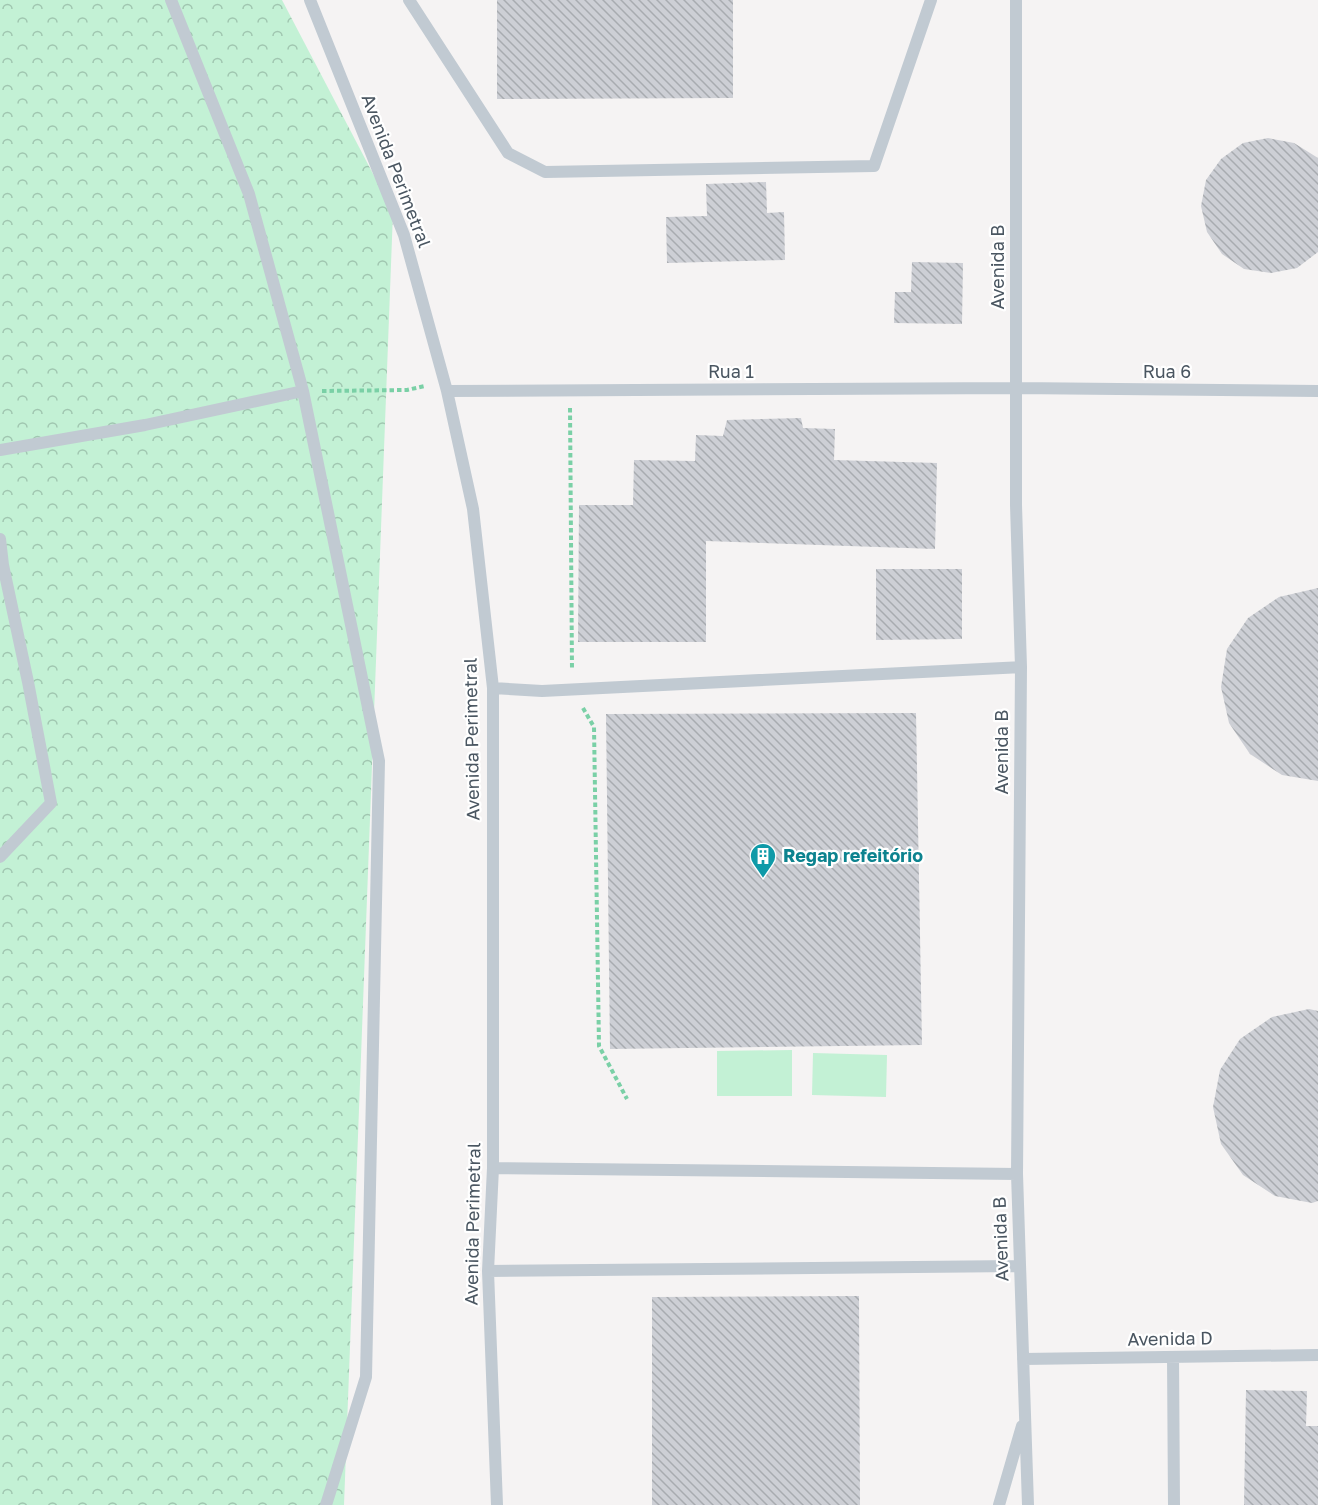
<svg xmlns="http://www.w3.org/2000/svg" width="1318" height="1505" viewBox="0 0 1318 1505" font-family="'Golos Text',sans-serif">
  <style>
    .forest { fill: url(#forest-crowns) }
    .park { fill: #c3f1d5 }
    .building { fill: url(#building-back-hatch) }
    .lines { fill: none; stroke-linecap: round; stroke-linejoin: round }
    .path { stroke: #7ad0a6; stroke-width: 4; stroke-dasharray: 4.5 3; stroke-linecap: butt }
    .lane { stroke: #c1cad2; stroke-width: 12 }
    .labels { text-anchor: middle; stroke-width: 4.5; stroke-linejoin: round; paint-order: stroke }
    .street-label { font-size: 18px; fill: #4a5661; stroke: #fff }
    .culture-label { font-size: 18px; font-weight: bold; fill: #0d838f; stroke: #fff; text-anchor: start }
  </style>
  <defs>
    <pattern id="forest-crowns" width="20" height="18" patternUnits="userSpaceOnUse" patternTransform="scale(1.5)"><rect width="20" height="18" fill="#c3f1d5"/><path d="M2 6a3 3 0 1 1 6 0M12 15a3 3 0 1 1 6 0" fill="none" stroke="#a0c6b0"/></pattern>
    <pattern id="building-back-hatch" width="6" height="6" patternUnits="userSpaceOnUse" patternTransform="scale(1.5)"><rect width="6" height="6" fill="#cdcfd5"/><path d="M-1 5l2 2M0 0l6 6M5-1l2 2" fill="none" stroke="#a8abb0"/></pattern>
  </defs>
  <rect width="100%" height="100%" fill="#f5f3f3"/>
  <path class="forest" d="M0,0H282L393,212L344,1505H0Z"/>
  <path class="park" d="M792,1050V1096H717V1051Z
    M813,1053L887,1055L886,1097L812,1095Z"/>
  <path class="building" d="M497,0H733V98L497,99Z
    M1268,138L1294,143L1318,158V252L1297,268L1271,273L1244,269L1222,254L1207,232L1201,206L1206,180L1221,159L1243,143Z
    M766,182L767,213L784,212L785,260L667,263L666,217L707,216L706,184Z
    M912,262L963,263L962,324L894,323L895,292H911Z
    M801,418L803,428L835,429L834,460L937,463L935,549L706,541V642H578L579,505H633L634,460L695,461L696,435L723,436L727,420Z
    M876,569H962V639L876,640Z
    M1318,588V781L1282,775L1250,754L1229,723L1221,687L1227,649L1248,618L1279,597Z
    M916,713L922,1045L610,1049L606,714Z
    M1309,1009L1318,1011V1201L1312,1203L1275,1196L1243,1175L1221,1144L1213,1107L1220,1070L1240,1039L1272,1017Z
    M859,1296L860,1505H652V1297Z
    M1246,1390L1307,1391L1306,1426H1318V1505H1244Z"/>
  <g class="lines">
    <path class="path" d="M322,391L407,390L425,386
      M570,408L572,670
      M583,708L594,727L599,1046L627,1099"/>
    <path class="lane" d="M171,0L249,194L303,391L379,761L366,1377L326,1505
      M310,0L404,235L447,391L473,509L493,688V1168L488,1271L497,1505
      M409,0L508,153L545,172L874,166L931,0
      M1016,0V505L1021,667L1017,1174L1028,1505
      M447,391L1016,388L1318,391
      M0,450L145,425L303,391
      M0,539L3,565L28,682L51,803L0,857
      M493,688L542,691L1021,667
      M493,1168L1017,1174
      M488,1271L1020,1266
      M1173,1357L1174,1505
      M1023,1359L1318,1355
      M999,1505L1022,1426"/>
  </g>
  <defs>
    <g id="building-pin" transform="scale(1.35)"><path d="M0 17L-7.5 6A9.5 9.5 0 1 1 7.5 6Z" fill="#0f9aa8" stroke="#fff"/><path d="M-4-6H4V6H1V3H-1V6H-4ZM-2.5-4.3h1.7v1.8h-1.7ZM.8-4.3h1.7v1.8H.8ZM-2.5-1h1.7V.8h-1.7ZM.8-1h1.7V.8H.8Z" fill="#fff"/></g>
  </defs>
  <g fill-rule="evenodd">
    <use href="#building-pin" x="763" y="856"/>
  </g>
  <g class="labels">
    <g class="street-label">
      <text transform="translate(396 171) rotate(69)" y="6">Avenida Perimetral</text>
      <text transform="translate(998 267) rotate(-90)" y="6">Avenida B</text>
      <text x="731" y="378">Rua 1</text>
      <text x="1167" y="378">Rua 6</text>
      <text transform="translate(472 739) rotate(-91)" y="6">Avenida Perimetral</text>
      <text transform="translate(1002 752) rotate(-90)" y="6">Avenida B</text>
      <text transform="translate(473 1224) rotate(-89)" y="6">Avenida Perimetral</text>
      <text transform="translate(1001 1239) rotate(-92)" y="6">Avenida B</text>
      <text transform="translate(1170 1339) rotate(-1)" y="6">Avenida D</text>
    </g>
    <g class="culture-label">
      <text x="783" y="862">Regap refeitório</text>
    </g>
  </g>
</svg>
